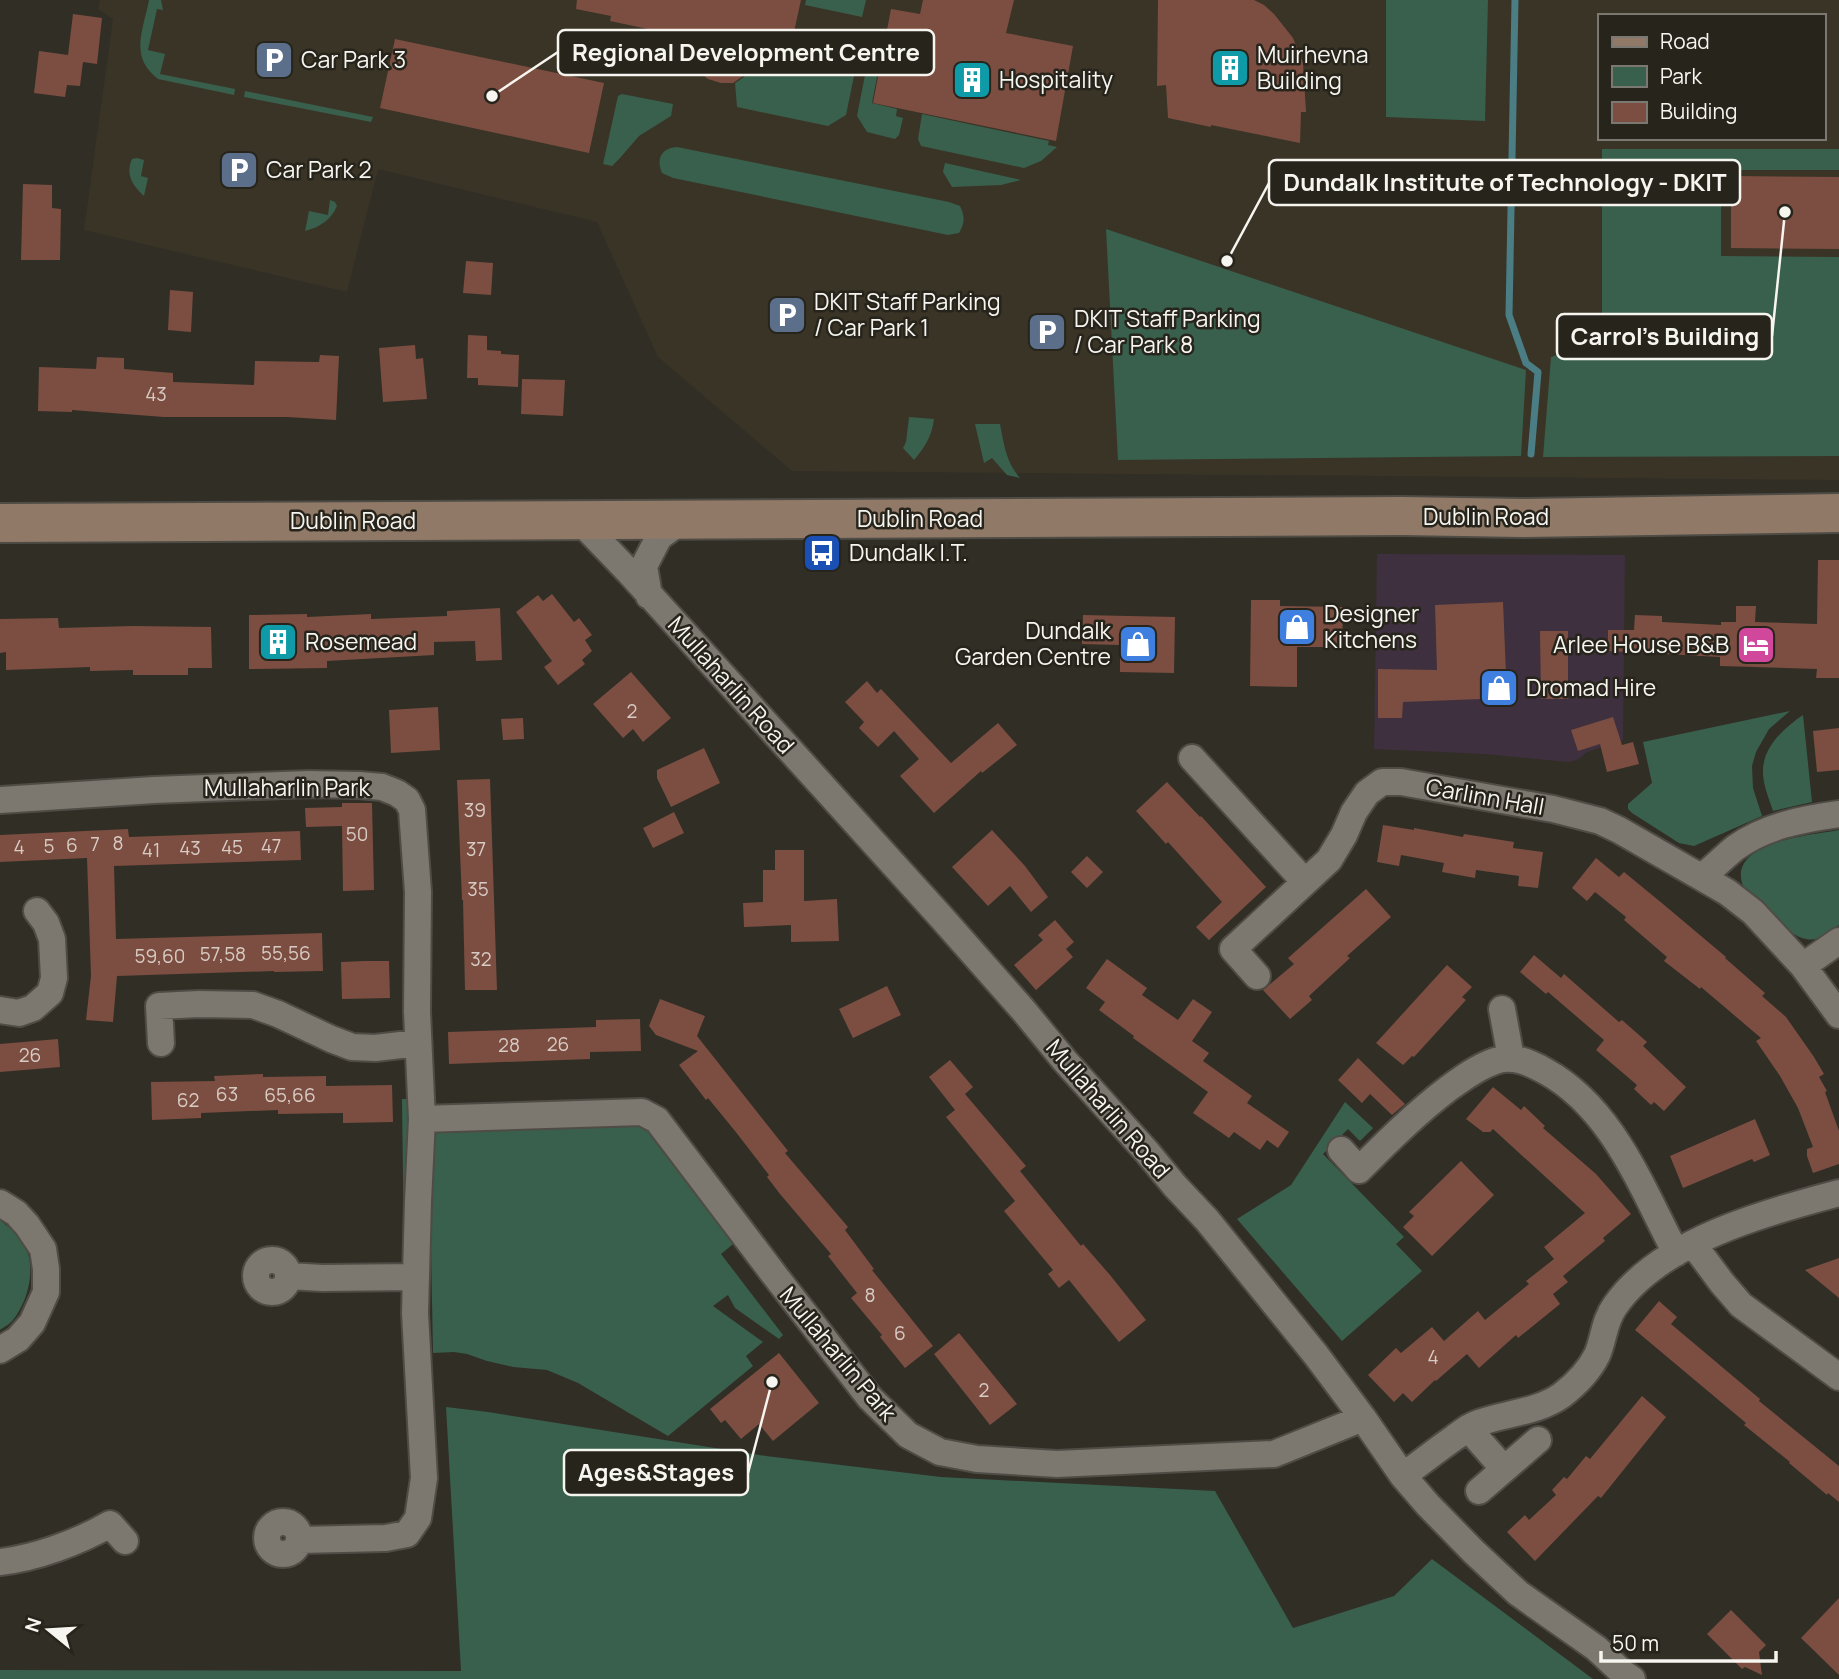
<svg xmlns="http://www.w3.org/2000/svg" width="1839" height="1679" viewBox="0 0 1839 1679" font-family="Manrope,sans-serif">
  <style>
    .commercial { fill: #3e303e }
    .built { fill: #3a3426; fill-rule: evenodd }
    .green { fill: #395f4d }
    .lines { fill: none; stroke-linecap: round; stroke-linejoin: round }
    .stream { stroke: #4a7d84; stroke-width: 7 }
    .building { fill: #7b4e41 }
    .minor-casing { stroke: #4e4c45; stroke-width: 30 }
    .secondary-casing { stroke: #4e4c45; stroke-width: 42 }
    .minor { stroke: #7c776f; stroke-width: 26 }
    .secondary { stroke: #907a67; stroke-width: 38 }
    .labels { text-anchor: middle; stroke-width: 5; stroke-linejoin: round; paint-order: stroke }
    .number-label { font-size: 19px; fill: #d8cbc4 }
    .poi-label { font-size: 23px; fill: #f7f5f0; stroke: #27241c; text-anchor: start }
    .street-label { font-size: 23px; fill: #f7f5f0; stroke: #27241c }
    .leader { fill: none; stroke: #f7f5f0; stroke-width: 2.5 }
    .callout-dot { fill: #f7f5f0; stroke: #27241c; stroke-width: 2.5 }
    .callout { fill: #27241c; stroke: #f7f5f0; stroke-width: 2.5 }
    .callout-label { font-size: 24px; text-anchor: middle; font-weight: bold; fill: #f7f5f0 }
  </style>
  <rect width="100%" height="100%" fill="#312e26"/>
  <path class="commercial" d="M1377,554L1625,555L1623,740L1587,752L1579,759L1569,762L1484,754L1374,749Z"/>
  <path class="built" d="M100,0H1839V480L792,471L658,357L597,222L378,169L347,292L84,230L113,19L98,9ZM1599,16H1823V138H1599Z"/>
  <path class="green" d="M149,0H161L163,10L157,9L148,50L165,54L160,74L235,89L234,95L158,79C129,57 143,31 149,0Z
    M806,0H866L862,17L805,5Z
    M1386,0H1488L1485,121L1386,117Z
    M796,30L861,42L846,115L828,126L737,107L735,83C748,76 751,68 755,54L789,61Z
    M871,44L883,46L872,103L897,109L896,116L903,118L899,135L895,139L867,132L857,116Z
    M245,91L373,117L371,122L244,97Z
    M622,94L673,104L671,116L639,136L620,158L612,166L603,164L618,96Z
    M922,114L1049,141L1048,145L1057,147L1041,161L1024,168L921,146L918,139Z
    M677,147L949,202L960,206C965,216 965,223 959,233L948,235L673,178L662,173C656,159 661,148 677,147Z
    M1602,149H1839V170H1721V256L1839,257V456L1543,457L1551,357L1602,340Z
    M137,158L144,160L141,176L148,178L144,196C133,186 125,175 132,159Z
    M945,163L1021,180L1001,185L952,187L943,172Z
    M330,200L335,202L337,206C331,220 320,227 305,231L309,211L328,215Z
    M1106,229L1526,370L1521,456L1118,460Z
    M909,417L934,419C932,436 925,447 914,460L903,448L906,442Z
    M975,424H1000C1004,445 1006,462 1020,478L1007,475L992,458L984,463Z
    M1790,711L1769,729L1756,752L1752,766L1753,788L1762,816L1694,846L1679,843L1632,813L1628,809V804L1652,783L1643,742Z
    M1803,715L1812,802L1773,811C1768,796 1760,778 1764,762C1768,742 1788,725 1803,715Z
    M1839,830V925C1829,932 1819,942 1806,939C1789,936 1776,917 1765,905C1758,898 1745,893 1742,883C1730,841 1813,835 1839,830Z
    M402,1099H407L410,1244L404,1258Z
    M1345,1102L1373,1128L1360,1141L1348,1129L1323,1154L1404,1237L1396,1244L1422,1271L1342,1341L1237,1219L1291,1185Z
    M648,1125L738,1240L721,1254L783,1335L779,1339L735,1308L728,1295L713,1306L763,1342L746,1356L753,1366L668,1436L578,1383L547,1370L513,1367L487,1361L467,1354L454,1352L433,1353L429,1145L432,1133L437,1128Z
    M0,1220C5,1225 12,1229 17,1234C39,1257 31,1297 13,1320C10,1324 4,1327 0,1330Z
    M446,1407L488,1412L766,1456L941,1477L1215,1491L1293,1628L1394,1596L1432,1559L1593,1679H0V1670L461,1671Z"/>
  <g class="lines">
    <path class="stream" d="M1515,0L1509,315L1526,363L1538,372L1531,454"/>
  </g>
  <path class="building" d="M577,0H801L788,59L754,53L750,67L746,74L733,83H721L708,79L697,70L692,59L690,38L610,21L611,16L576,9Z
    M923,0H1014L1006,33L1073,46L1056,141L873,103L891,9L920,14Z
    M1158,0H1254L1264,5L1274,14L1293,38L1303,63L1306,112H1301L1300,143L1211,125V127L1168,118L1166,85L1157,86Z
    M73,14L102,18L97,64L83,62L80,86L67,85L65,97L34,93L39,51L68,55Z
    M395,39L604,83L589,153L380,108Z
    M1731,176L1839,177V249L1731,248Z
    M23,184L52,185V208L61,209L60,260H21Z
    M466,261L493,263L491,295L463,293Z
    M170,290L193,292L191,332L168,330Z
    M468,335L487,336V350L501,351V354L519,355L518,387L478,385V378H467Z
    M415,345L416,359L423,358L427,399L383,402L379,348Z
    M320,355L339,356L336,420L287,417H164L72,410V412L38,411L39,367L96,369L97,357L124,358V369L173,373V382L254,385L255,361L319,362Z
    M522,379L565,380L563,416L521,414Z
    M1818,560H1839V678H1816L1817,669L1720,666V657L1608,651V630H1634L1635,615L1662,616V622L1721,625V622H1736V606H1756L1755,622L1817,624Z
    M552,594L574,622L579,618L592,635L585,640L592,651L582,660L585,664L558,685L544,667L552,661L516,612L538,595L543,601Z
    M1251,600H1280V606L1343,607L1342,647H1297V687L1250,686Z
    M1503,602L1507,698L1403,702L1402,718H1378V669L1437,670L1435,605Z
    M500,608L502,660L476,661L475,641L434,642V655L327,661V668L249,669V615L307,614V617L371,614V619L447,616V611Z
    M1083,615L1175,617L1174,673L1120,672V645L1082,644Z
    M58,618L59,628L133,626L211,627L212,668H188V675H133V670L90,671V667L6,670V652L0,653V619Z
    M1540,631H1568V699H1541Z
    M631,672L671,718L643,742L633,729L623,738L593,704Z
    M867,681L877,693L881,689L951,763L998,723L1017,745L982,773L981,771L934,813L900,776L919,759L894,731L878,747L859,728L864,722L845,702Z
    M438,707L440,750L391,753L389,710Z
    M1613,717L1622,745L1633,742L1639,764L1607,772L1600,744L1578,751L1571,730Z
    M523,718L524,739L503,740L501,719Z
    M1839,728V770L1817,772L1813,731Z
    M704,748L720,783L671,807L657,778V770Z
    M490,779L497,990H465L463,900H462L457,780Z
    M1167,782L1200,817L1201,816L1266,887L1209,940L1196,927L1222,902L1168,842L1166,844L1136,811Z
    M342,803H372L374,890L343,891L342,826L306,827L305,808L342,807Z
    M674,812L684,833L653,848L643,828Z
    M1383,825L1414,830V828L1463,837L1464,834L1514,842L1513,848L1543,852L1538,888L1518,886L1519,876L1476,870L1475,878L1442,872L1444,863L1401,855L1399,866L1377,862Z
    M128,829L129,837L300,831L301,860L114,866L116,939L322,933L323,971L274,972V971L117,976L113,1022L86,1020L91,976L87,858L0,862V835Z
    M992,830L1025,866L1048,897L1031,912L1010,886L988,906L952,867Z
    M775,850H804V901L837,899L839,941L791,942V925L744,927L743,903L763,902V870H775Z
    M1087,856L1103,872L1087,888L1071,872Z
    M1596,858L1619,877L1624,872L1663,904L1726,957L1725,958L1765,993L1762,996L1786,1017L1814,1057L1824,1074L1819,1077L1827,1091L1825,1092L1839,1131V1164L1813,1173L1807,1156V1149L1813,1147L1798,1108L1780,1076L1756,1041L1761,1038L1701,987L1700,989L1664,961L1667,957L1624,920L1626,917L1595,892L1587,901L1572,888Z
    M1366,889L1391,917L1347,956L1350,958L1309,996L1312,1000L1290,1019L1263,990L1294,964L1288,958Z
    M1055,920L1074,942L1066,949L1073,957L1036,990L1014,965L1043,940L1038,935Z
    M1534,955L1561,978L1564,974L1619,1022L1622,1020L1647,1042L1643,1046L1686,1087L1664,1111L1654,1102L1651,1105L1634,1089L1637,1085L1596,1050L1604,1040L1548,992L1546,994L1520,972Z
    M1107,959L1147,988L1142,995L1178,1020L1193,999L1212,1012L1192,1041L1209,1053L1203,1061L1252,1096L1247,1103L1289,1132L1278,1148L1267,1140L1260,1150L1234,1132L1229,1138L1193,1113L1208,1092L1133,1038L1134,1036L1099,1010L1105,1002L1086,988Z
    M365,961H389L390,998L342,999L341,962Z
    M1447,965L1472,987L1462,997L1466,1000L1414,1057L1412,1056L1403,1065L1376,1043Z
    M887,986L901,1015L853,1038L839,1009Z
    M660,999L705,1016L697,1036L788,1151L785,1153L848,1227L845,1230L874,1269L872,1270L933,1346L905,1368L880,1337L882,1335L851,1298L857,1293L828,1256L831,1254L780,1194L767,1177L769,1175L735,1131L708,1098L706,1100L679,1065L698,1051L656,1035L649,1026Z
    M640,1019L641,1051L590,1052V1059L449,1064L448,1032L596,1027V1020Z
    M58,1039L60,1067L0,1072V1044Z
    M1358,1058L1405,1104L1392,1115L1370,1094L1362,1103L1338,1080Z
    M950,1060L973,1087L965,1094L1026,1166L1020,1171L1081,1246L1083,1244L1110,1275L1146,1320L1119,1342L1069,1280L1059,1288L1048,1274L1053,1270L1004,1211L1015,1201L946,1117L955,1110L929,1077Z
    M263,1074V1077L326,1076V1086L392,1085L393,1122L343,1123V1113L278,1114V1110L201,1113V1118L152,1120L151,1082L215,1081L214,1076Z
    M1493,1087L1521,1110L1524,1106L1545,1126L1543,1128L1596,1174L1631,1214L1603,1238L1605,1241L1563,1276L1568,1282L1553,1294L1560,1304L1518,1338L1516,1335L1479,1368L1467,1354L1436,1381L1435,1380L1412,1402L1403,1393L1394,1402L1368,1375L1396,1348L1401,1353L1432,1327L1444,1341L1478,1311L1485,1320L1529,1284L1526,1281L1554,1259L1544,1247L1585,1213L1493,1129L1490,1132H1483L1466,1119Z
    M1755,1119L1770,1155L1754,1162L1752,1159L1683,1188L1670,1156Z
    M1461,1161L1494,1195L1432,1256L1403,1227L1414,1216L1409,1212Z
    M1839,1258V1298L1805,1270Z
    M1659,1301L1677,1317L1671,1324L1760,1399L1759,1401L1839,1466V1502L1828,1493L1827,1495L1789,1463L1790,1462L1744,1425L1746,1423L1635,1330Z
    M959,1333L1017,1404L990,1425L934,1354Z
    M779,1353L819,1403L773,1441L759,1424L741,1439L725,1420L721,1423L710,1409Z
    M1642,1396L1666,1417L1601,1498L1598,1496L1535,1561L1507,1532L1525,1515L1529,1520L1556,1495L1552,1490L1564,1477L1567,1479L1586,1456L1590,1459Z
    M1839,1598V1675L1801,1638Z
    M1731,1610L1766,1645L1759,1652L1762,1675L1745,1667L1742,1669L1707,1634Z"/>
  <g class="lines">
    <g class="minor-casing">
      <path id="minor" d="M580,521L629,572L942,918L1024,1011L1065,1061L1147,1152L1175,1186L1207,1220L1316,1355L1363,1418L1403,1476L1428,1505L1474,1552L1518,1593L1596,1648L1623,1673L1632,1679
        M649,596L644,566L659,537L681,521
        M1192,758L1305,882
        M0,800L154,790L309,784L359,785L382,787L397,793L407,800L412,810L418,892L417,1012L422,1119L418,1201L415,1313L424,1478L418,1518L407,1534L386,1538L299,1540
        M1702,877C1713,868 1724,857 1735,848C1765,826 1803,819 1839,814
        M1803,966L1839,941
        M1257,976L1233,949L1329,860L1344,835L1354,812L1367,793L1382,782H1401L1553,809L1600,821L1619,830L1727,892L1753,912L1803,966L1839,1015
        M1502,1009L1511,1058
        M0,1010L19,1013L33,1008L50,993L54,978L52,939L46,923L37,911
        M161,1043L159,1006L199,1004L253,1005L278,1014L331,1039L352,1047L375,1048L418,1043
        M422,1119L642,1112L657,1120L776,1277L870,1398L908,1435L940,1452L977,1459L1057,1464L1274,1454L1363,1418
        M1341,1150L1359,1170C1388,1141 1416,1113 1449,1088C1463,1078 1478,1067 1495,1061C1513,1055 1529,1062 1545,1071C1613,1108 1642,1189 1676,1253
        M0,1203L16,1213L27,1225L43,1249L46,1269V1292L32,1323L18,1339L0,1350
        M1693,1244L1722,1283L1741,1305L1839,1377
        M256 1276a16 16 0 1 1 32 0a16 16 0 1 1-32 0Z
        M289,1276L322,1278L415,1277
        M1468,1428L1504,1469
        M1403,1476C1420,1463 1437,1450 1454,1438C1461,1433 1468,1427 1476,1424C1504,1413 1537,1413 1562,1395C1575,1385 1589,1371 1597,1355C1604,1339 1604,1321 1615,1306C1660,1241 1766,1212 1839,1193
        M1479,1491L1538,1440
        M267 1538a16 16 0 1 1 32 0a16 16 0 1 1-32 0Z
        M0,1562C36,1558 79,1542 110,1524L125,1541"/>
    </g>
    <g class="secondary-casing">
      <path id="secondary" d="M0,523L1402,516L1522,518L1839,513"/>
    </g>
    <use href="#minor" class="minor"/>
    <use href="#secondary" class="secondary"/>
  </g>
  <defs>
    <g id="parking-square" transform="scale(2.0125)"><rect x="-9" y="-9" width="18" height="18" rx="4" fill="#5c6f8a" stroke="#27241c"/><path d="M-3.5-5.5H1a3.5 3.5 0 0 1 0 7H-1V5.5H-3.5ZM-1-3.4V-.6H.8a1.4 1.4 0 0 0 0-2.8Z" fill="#fff"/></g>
    <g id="building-square" transform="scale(2.0125)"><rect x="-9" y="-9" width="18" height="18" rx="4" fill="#0f9aa8" stroke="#27241c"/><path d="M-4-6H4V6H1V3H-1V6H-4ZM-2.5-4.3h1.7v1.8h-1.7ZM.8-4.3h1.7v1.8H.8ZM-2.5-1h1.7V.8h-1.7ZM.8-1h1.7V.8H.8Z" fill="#fff"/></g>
    <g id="bus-square" transform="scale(2.0125)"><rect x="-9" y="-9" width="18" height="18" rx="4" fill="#1a4fb4" stroke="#27241c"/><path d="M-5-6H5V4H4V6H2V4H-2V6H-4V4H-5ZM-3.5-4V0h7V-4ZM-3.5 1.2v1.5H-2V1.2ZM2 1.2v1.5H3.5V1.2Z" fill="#fff"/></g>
    <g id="shop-square" transform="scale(2.0125)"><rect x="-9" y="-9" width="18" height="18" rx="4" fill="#3f7fe0" stroke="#27241c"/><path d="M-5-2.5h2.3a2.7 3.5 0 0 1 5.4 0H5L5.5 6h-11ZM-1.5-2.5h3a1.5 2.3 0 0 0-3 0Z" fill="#fff"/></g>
    <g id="hotel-square" transform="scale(2.0125)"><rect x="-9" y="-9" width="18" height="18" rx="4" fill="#d1479c" stroke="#27241c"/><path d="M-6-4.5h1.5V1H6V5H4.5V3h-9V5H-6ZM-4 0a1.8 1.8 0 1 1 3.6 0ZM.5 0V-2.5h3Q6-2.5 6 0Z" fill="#fff"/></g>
  </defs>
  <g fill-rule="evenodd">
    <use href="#parking-square" x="274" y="60"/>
    <use href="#building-square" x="1230" y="68"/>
    <use href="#building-square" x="972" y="80"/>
    <use href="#parking-square" x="239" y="170"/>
    <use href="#parking-square" x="787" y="315"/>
    <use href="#parking-square" x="1047" y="332"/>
    <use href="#bus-square" x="822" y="553"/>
    <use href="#shop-square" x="1297" y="627"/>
    <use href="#building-square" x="278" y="642"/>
    <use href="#shop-square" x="1138" y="644"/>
    <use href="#hotel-square" x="1756" y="645"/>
    <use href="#shop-square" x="1499" y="688"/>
  </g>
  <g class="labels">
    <g class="number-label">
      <text x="156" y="401">43</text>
      <text x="632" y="718">2</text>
      <text x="475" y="817">39</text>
      <text x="357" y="841">50</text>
      <text x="118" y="850">8</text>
      <text x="95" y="851">7</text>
      <text x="72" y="852">6</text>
      <text x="49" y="853">5</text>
      <text x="271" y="853">47</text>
      <text x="19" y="854">4</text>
      <text x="232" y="854">45</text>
      <text x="190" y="855">43</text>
      <text x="476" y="856">37</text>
      <text x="151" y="857">41</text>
      <text x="478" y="896">35</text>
      <text x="286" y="960">55,56</text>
      <text x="223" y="961">57,58</text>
      <text x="160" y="963">59,60</text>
      <text x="481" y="966">32</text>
      <text x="558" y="1051">26</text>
      <text x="509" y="1052">28</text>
      <text x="30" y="1062">26</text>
      <text x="227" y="1101">63</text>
      <text x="290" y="1102">65,66</text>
      <text x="188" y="1107">62</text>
      <text x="870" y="1302">8</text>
      <text x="900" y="1340">6</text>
      <text x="1433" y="1364">4</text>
      <text x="984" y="1397">2</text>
    </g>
    <g class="poi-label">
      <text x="1257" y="63">Muirhevna<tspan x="1257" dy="26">Building</tspan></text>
      <text x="301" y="68">Car Park 3</text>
      <text x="999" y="88">Hospitality</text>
      <text x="266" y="178">Car Park 2</text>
      <text x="814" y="310">DKIT Staff Parking<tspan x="814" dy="26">/ Car Park 1</tspan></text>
      <text x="1074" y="327">DKIT Staff Parking<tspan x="1074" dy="26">/ Car Park 8</tspan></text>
      <text x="849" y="561">Dundalk I.T.</text>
      <text x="1324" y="622">Designer<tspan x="1324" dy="26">Kitchens</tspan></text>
      <text x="1111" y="639" text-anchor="end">Dundalk<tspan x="1111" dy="26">Garden Centre</tspan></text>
      <text x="305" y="650">Rosemead</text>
      <text x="1729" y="653" text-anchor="end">Arlee House B&amp;B</text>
      <text x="1526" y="696">Dromad Hire</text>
    </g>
    <g class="street-label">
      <text x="1486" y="525">Dublin Road</text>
      <text x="920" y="527">Dublin Road</text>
      <text x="353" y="529">Dublin Road</text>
      <text transform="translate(731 685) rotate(48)" y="8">Mullaharlin Road</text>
      <text x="287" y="796">Mullaharlin Park</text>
      <text transform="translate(1485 797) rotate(10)" y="8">Carlinn Hall</text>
      <text transform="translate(1108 1109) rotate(49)" y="8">Mullaharlin Road</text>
      <text transform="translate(838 1354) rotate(50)" y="8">Mullaharlin Park</text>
    </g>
  </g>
  <path class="leader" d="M492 96L558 52M1227 261L1269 183M1785 212L1772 336M772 1382L748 1473"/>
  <g class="callout-dot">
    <circle cx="492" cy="96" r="7"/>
    <circle cx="1227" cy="261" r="7"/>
    <circle cx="1785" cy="212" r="7"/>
    <circle cx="772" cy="1382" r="7"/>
  </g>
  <g class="callout">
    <rect x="558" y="30" width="376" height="45" rx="7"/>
    <rect x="1269" y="160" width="471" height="45" rx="7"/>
    <rect x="1557" y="314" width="215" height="45" rx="7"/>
    <rect x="564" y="1450" width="184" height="45" rx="7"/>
  </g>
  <g class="callout-label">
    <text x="746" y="61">Regional Development Centre</text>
    <text x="1505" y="191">Dundalk Institute of Technology - DKIT</text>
    <text x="1665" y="345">Carrol's Building</text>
    <text x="656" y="1481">Ages&amp;Stages</text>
  </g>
  <rect x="1598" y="14" width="228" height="126" fill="#27241c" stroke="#7a7871" stroke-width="2"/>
  <rect x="1612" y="37" width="35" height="10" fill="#907a67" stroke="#7a7871" stroke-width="2"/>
  <text x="1660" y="49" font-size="21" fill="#f7f5f0">Road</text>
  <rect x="1612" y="66" width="35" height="21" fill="#395f4d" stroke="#7a7871" stroke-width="2"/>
  <text x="1660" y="84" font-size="21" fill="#f7f5f0">Park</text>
  <rect x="1612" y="102" width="35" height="21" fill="#7b4e41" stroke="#7a7871" stroke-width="2"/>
  <text x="1660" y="119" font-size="21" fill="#f7f5f0">Building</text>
  <g transform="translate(49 1630) rotate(288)" stroke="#27241c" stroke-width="5" paint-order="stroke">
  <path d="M0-5L12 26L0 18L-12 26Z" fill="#f7f5f0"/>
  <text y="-10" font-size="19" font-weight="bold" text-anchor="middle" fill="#f7f5f0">N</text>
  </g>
  <path d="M1601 1651v10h175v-10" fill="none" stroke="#f7f5f0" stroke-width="3.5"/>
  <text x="1612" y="1651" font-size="21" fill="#f7f5f0" stroke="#27241c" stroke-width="5" paint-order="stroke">50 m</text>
</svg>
